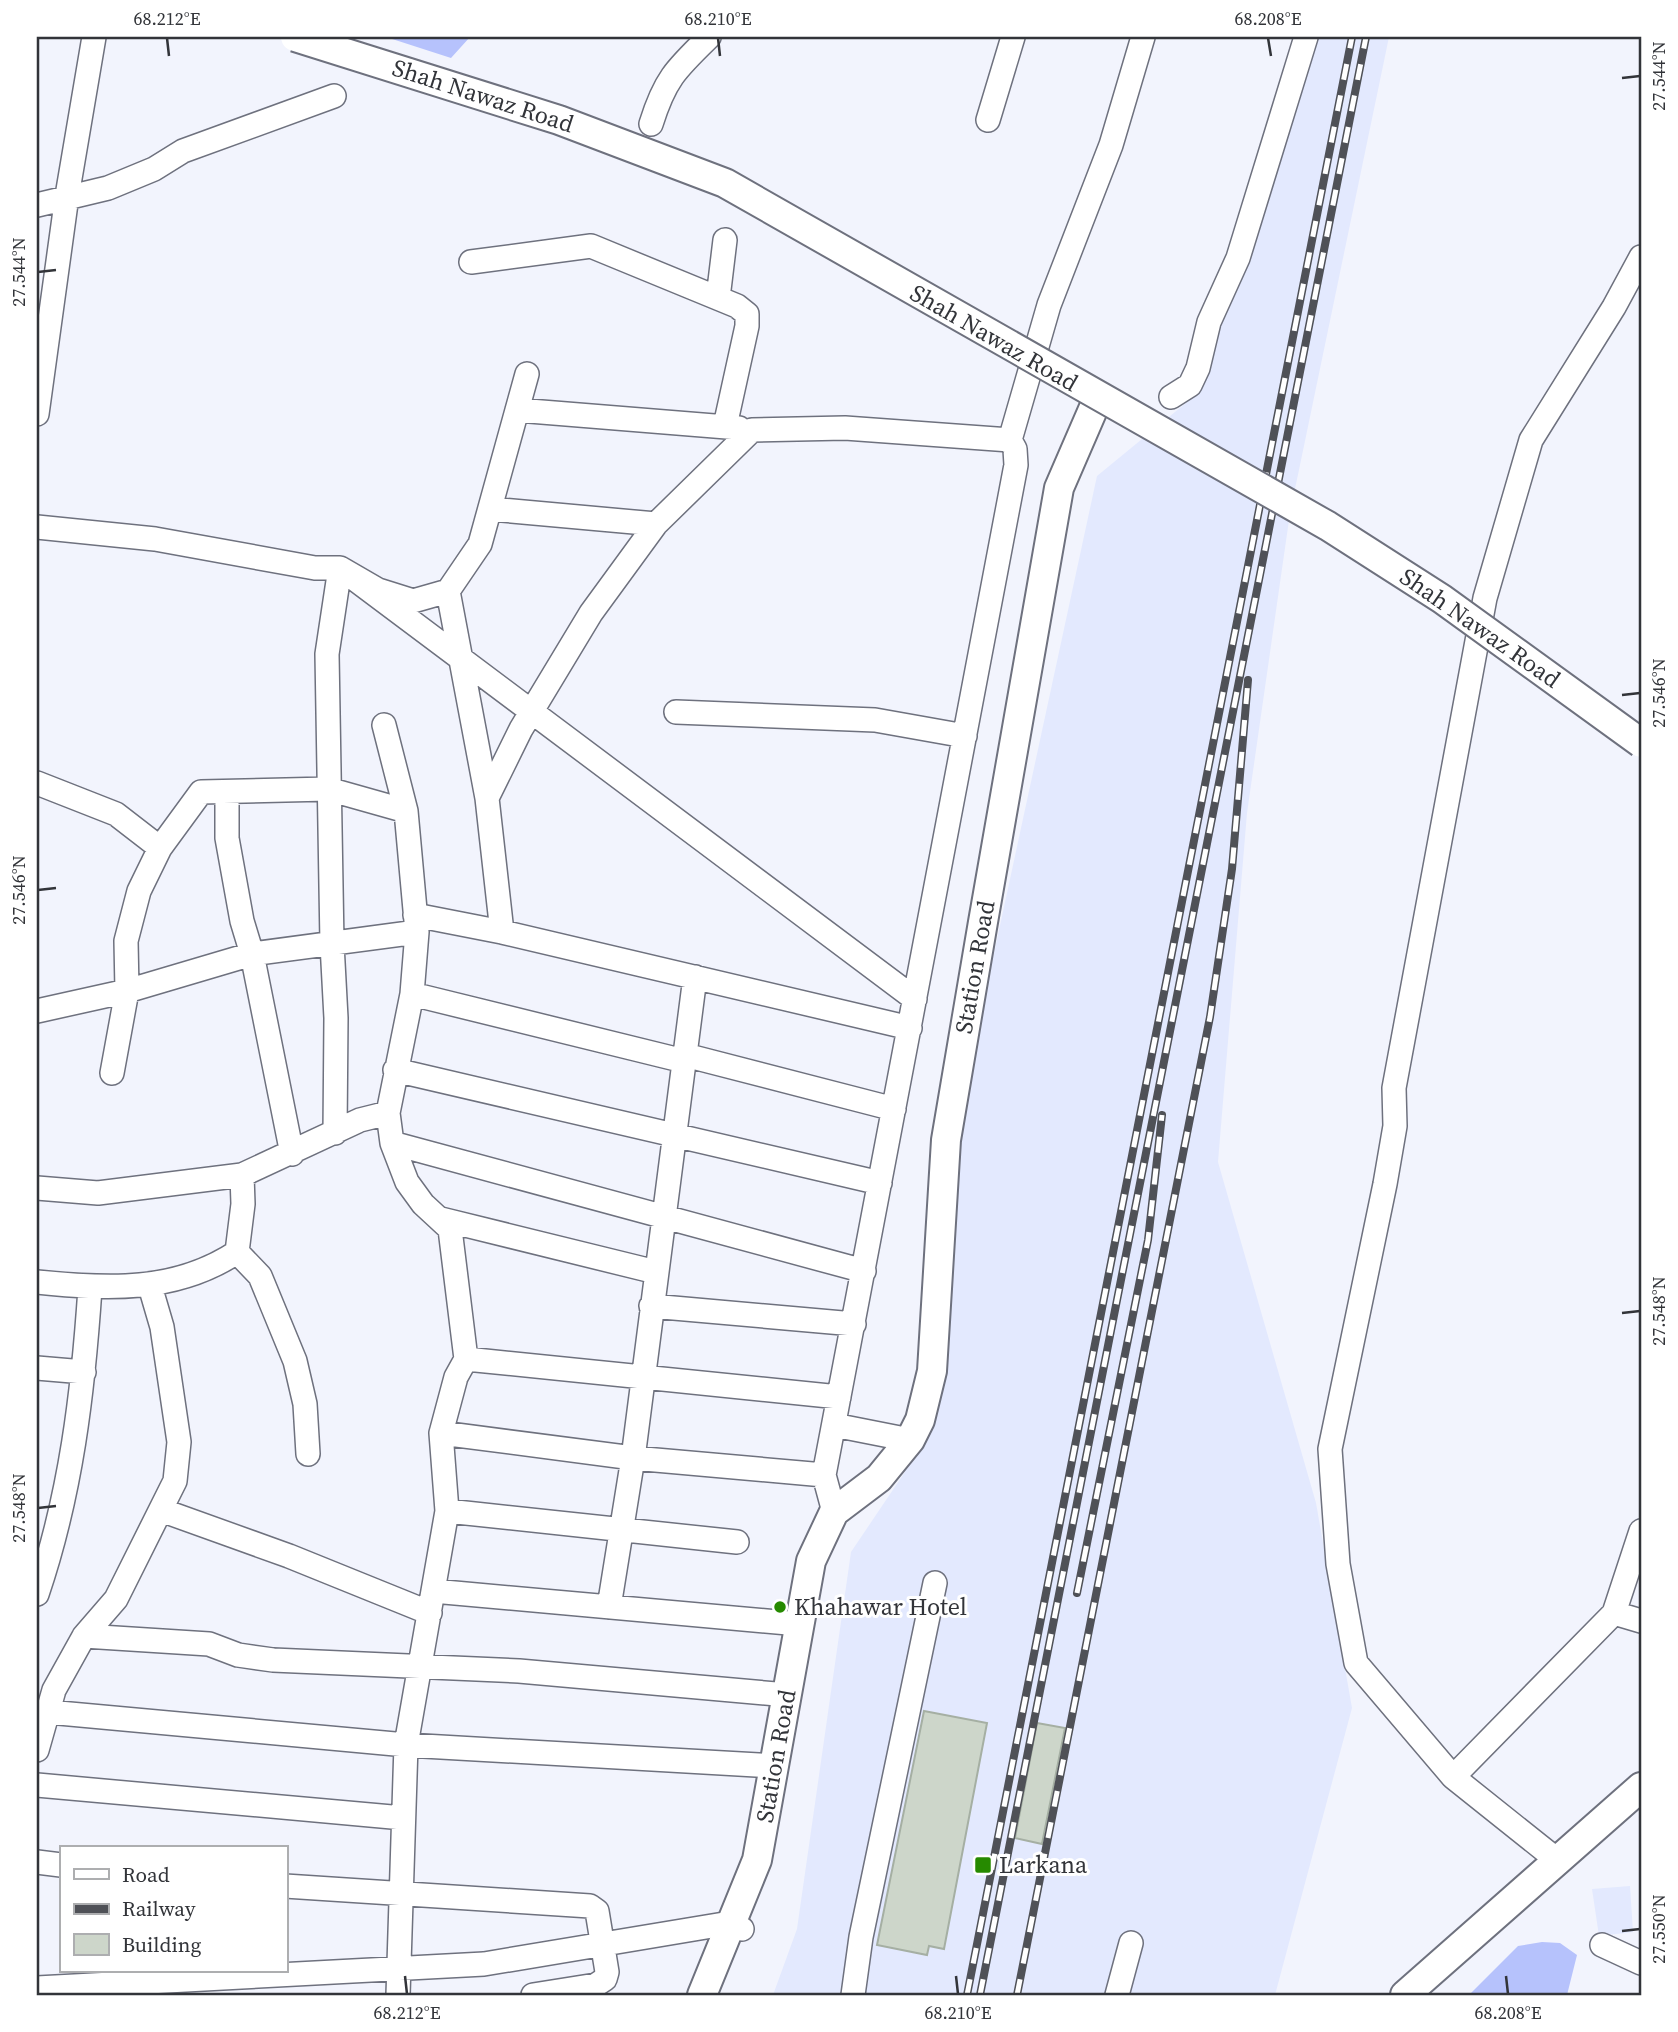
<svg xmlns="http://www.w3.org/2000/svg" width="1678" height="2032" viewBox="0 0 1678 2032" font-family="'Source Serif 4',serif">
  <style>
    .built { fill: #e3e9fe }
    .green { fill: #b6c2fc }
    .building { fill: #cdd6ca; stroke: #a5afa3; stroke-width: 2 }
    .lines { fill: none; stroke-linecap: round; stroke-linejoin: round }
    .minor-casing { stroke: #6e717e; stroke-width: 26 }
    .major-casing { stroke: #6e717e; stroke-width: 32 }
    .minor { stroke: #fff; stroke-width: 23 }
    .major { stroke: #fff; stroke-width: 28 }
    .rail-casing { stroke: #4f5157; stroke-width: 8 }
    .rail { stroke: #fff; stroke-width: 5; stroke-dasharray: 16; stroke-linecap: butt }
    .major-bridge-casing { stroke: #6e717e; stroke-width: 32; stroke-linecap: butt }
    .major-bridge { stroke: #fff; stroke-width: 28 }
    .ticks { fill: none; stroke: #323439; stroke-width: 2.5 }
    .poi-dot { fill: #268a00; stroke: #fff; stroke-width: 2.5 }
    .labels { text-anchor: middle; stroke-width: 6; stroke-linejoin: round; paint-order: stroke }
    .street-label { font-size: 24px; fill: #323439; stroke: #fff }
    .poi-label { font-size: 24px; fill: #323439; stroke: #fff; text-anchor: start }
    .neatline { fill: none; stroke: #323439; stroke-width: 2.5 }
    .ticks-label { font-size: 18px; text-anchor: middle; fill: #323439 }
  </style>
  <rect width="100%" height="100%" fill="#f2f4fd"/>
  <path class="built" d="M1313,37H1389L1290,513L1247,813L1218,1162L1316,1503L1352,1708L1275,1995H773L797,1929L851,1552L911,1463L949,1349L955,1134L1097,476L1192,398L1300,92Z
    M1630,1886L1633,1932L1599,1936L1592,1889Z"/>
  <path class="green" d="M386,37H470L451,58Z
    M1542,1942L1560,1943L1577,1955L1567,1995H1469L1518,1946Z"/>
  <path class="building" d="M924,1711L987,1723L944,1949L929,1946L927,1955L877,1945Z
    M1037,1723L1065,1728L1042,1844L1015,1838Z"/>
  <g class="lines">
    <g class="minor-casing">
      <path id="minor" d="M988,120L1013,37
        M651,124C665,79 676,69 709,37
        M37,205L108,188L154,169L183,151L334,96
        M471,262L591,246L737,306L747,314V326L725,426
        M718,298L725,240
        M1171,397L1190,385L1198,368L1209,322L1238,258L1306,37
        M517,410L739,428
        M37,414L67,196L94,37
        M1010,440L1049,305L1111,145L1143,37
        M490,509L656,524
        M37,527L155,539L315,568H340L378,590L413,601L448,591L480,544L527,374
        M448,591L487,798
        M676,712L875,720L965,736
        M384,725L406,811L417,932L412,994L388,1113L392,1143L407,1182L423,1204L450,1229L466,1359L456,1377L441,1433L447,1511L406,1745L398,1995
        M37,783L116,814L160,848
        M227,794V838L242,921L252,954L292,1154
        M415,915L502,932L910,1028
        M502,932L487,798L521,729L591,613L656,524L752,430L845,428L1010,440L1015,449L1016,465L824,1475L834,1512
        M412,994L684,1061
        M37,1011L127,991L252,954L417,932
        M685,1055L894,1109
        M395,1070L880,1183
        M112,1073L127,991L126,941L139,891L160,848L201,792L328,789L406,811
        M335,1133L336,1018L332,944L327,654L340,568L915,999
        M392,1143L864,1271
        M37,1188L98,1193L242,1175L360,1120L388,1113
        M441,1219L656,1272
        M237,1252L260,1276L295,1361L305,1404L308,1454
        M37,1282C107,1289 175,1293 237,1252L243,1204L242,1175
        M651,1306L854,1324
        M466,1359L839,1397
        M37,1368L84,1372
        M834,1425L910,1440
        M441,1433L633,1458L824,1475
        M161,1510L289,1556L430,1613
        M447,1511L737,1542
        M433,1591L799,1624
        M37,1594C71,1494 83,1393 90,1288
        M609,1607L633,1458L695,977
        M1614,1613L1641,1621
        M84,1636L209,1644L238,1655L273,1660L519,1671L788,1695
        M48,1712L406,1745L775,1766
        M37,1750L54,1690L84,1636L116,1599L175,1481L179,1442L162,1327L150,1286
        M1453,1777L1356,1663L1338,1564L1330,1449L1385,1184L1395,1126L1394,1088L1485,598L1531,440L1614,307L1641,257
        M37,1785L403,1818
        M1557,1860L1453,1777L1614,1613L1641,1531
        M37,1862L61,1865
        M285,1886L590,1906L597,1911L607,1972L605,1979L596,1985L533,1995
        M1602,1945L1641,1963
        M37,1988L484,1964L730,1923L742,1929
        M853,1995L861,1937L935,1583
        M1117,1995L1131,1943"/>
    </g>
    <g class="major-casing">
      <path id="major" d="M702,1995L757,1860L811,1561L834,1512L879,1478L910,1440L920,1420L932,1371L946,1140L983,922L1059,488L1098,398
        M1405,1995L1641,1787"/>
    </g>
    <use href="#minor" class="minor"/>
    <use href="#major" class="major"/>
    <g class="rail-casing">
      <path id="rail" d="M1077,1593L1148,1240L1162,1115
        M967,1995L1352,37
        M980,1995L1366,37
        M1017,1995L1210,1017L1232,869L1248,680"/>
    </g>
    <use href="#rail" class="rail"/>
    <g class="major-bridge-casing">
      <path id="major-bridge" d="M295,37L559,120L725,183L1328,526L1442,599L1641,743"/>
    </g>
    <use href="#major-bridge" class="major-bridge"/>
  </g>
  <path class="ticks" d="M167,38L169,56M718,38L720,56M1268,38L1271,56M1622,78L1640,76M38,272L56,270M1622,695L1640,693M38,890L56,888M1622,1313L1640,1311M38,1508L56,1506M1622,1931L1640,1929M405,1976L407,1994M956,1976L958,1994M1506,1976L1508,1994"/>
  <g class="poi-dot">
    <circle cx="780" cy="1607" r="7"/>
    <rect x="974" y="1856" width="18" height="18" rx="3.5"/>
  </g>
  <g class="labels">
    <g class="street-label">
      <text transform="translate(483 96) rotate(18)" y="8">Shah Nawaz Road</text>
      <text transform="translate(994 338) rotate(30)" y="8">Shah Nawaz Road</text>
      <text transform="translate(1480 628) rotate(35)" y="8">Shah Nawaz Road</text>
      <text transform="translate(975 967) rotate(-80)" y="8">Station Road</text>
      <text transform="translate(776 1756) rotate(-80)" y="8">Station Road</text>
    </g>
    <g class="poi-label">
      <text x="794" y="1615">Khahawar Hotel</text>
      <text x="999" y="1873">Larkana</text>
    </g>
  </g>
  <rect width="1678" height="2032" fill="none" stroke="#ffffff" stroke-width="77"/>
  <rect x="60" y="1846" width="228" height="126" fill="#ffffff" stroke="#adaeb0" stroke-width="2"/>
  <rect x="74" y="1869" width="35" height="10" fill="#ffffff" stroke="#adaeb0" stroke-width="2"/>
  <text x="122" y="1882" font-size="21" fill="#323439">Road</text>
  <rect x="74" y="1904" width="35" height="10" fill="#4f5157" stroke="#adaeb0" stroke-width="2"/>
  <text x="122" y="1916" font-size="21" fill="#323439">Railway</text>
  <rect x="74" y="1934" width="35" height="21" fill="#cdd6ca" stroke="#adaeb0" stroke-width="2"/>
  <text x="122" y="1952" font-size="21" fill="#323439">Building</text>
  <rect x="38" y="38" width="1602" height="1956" class="neatline"/>
  <g class="ticks-label">
    <text x="167" y="25">68.212°E</text>
    <text x="718" y="25">68.210°E</text>
    <text x="1268" y="25">68.208°E</text>
    <text transform="translate(1659 76) rotate(-90)" y="6">27.544°N</text>
    <text transform="translate(19 272) rotate(-90)" y="6">27.544°N</text>
    <text transform="translate(1659 693) rotate(-90)" y="6">27.546°N</text>
    <text transform="translate(19 890) rotate(-90)" y="6">27.546°N</text>
    <text transform="translate(1659 1311) rotate(-90)" y="6">27.548°N</text>
    <text transform="translate(19 1508) rotate(-90)" y="6">27.548°N</text>
    <text transform="translate(1659 1929) rotate(-90)" y="6">27.550°N</text>
    <text x="407" y="2019">68.212°E</text>
    <text x="958" y="2019">68.210°E</text>
    <text x="1508" y="2019">68.208°E</text>
  </g>
</svg>
